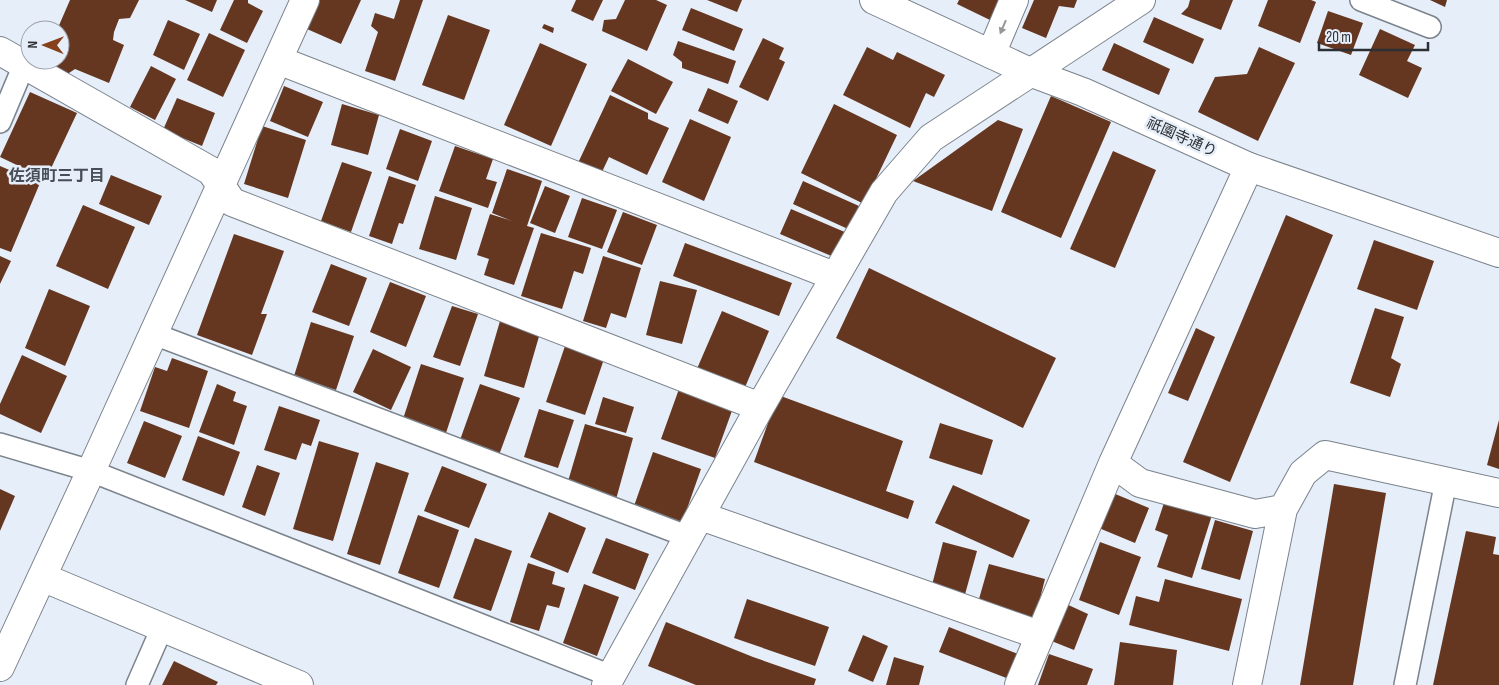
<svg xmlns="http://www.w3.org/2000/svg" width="1499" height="685" viewBox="0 0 1499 685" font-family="'Sofia Sans Condensed','Noto Sans JP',sans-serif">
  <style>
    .building { fill: #653721 }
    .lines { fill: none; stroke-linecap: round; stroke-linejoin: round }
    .service-casing { stroke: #7b838c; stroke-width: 24 }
    .minor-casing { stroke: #7b838c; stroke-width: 30 }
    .tertiary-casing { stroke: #7b838c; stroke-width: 30 }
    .service { stroke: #fff; stroke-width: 21 }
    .minor { stroke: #fff; stroke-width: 28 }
    .tertiary { stroke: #fff; stroke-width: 28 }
    .oneway { fill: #969799 }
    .labels { text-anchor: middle; stroke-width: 5; stroke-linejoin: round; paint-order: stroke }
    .street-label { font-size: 15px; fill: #2c2f33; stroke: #e6eef9 }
    .neighbourhood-label { font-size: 16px; font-weight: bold; fill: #474e57; stroke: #e6eef9 }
  </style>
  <rect width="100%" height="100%" fill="#e6eef9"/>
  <path class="building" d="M70,0H139L130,18L119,19L114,32L113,40L124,45L109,83L75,69L66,75L42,65L44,60H60V30H57Z
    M185,0H217L212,12Z
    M234,0H248V3L263,11L247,43L220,30Z
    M320,0H361L341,44L307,29Z
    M400,0H423L395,81L365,71L378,32L371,26L375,13L394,19Z
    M576,0H603L593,21L571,11Z
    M625,0H656L667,5L647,51L602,31L604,20L616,19Z
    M707,0H742L737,12Z
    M959,0H999L990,20L957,4Z
    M1034,0H1077L1074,8L1059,6L1046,38L1022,28Z
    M1190,0H1233L1221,30L1181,14L1188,7Z
    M1268,0H1311L1316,2L1300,43L1258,26Z
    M1430,0H1447L1445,7Z
    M691,8L743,29L734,51L682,30Z
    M1328,11L1363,23L1351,55L1317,43Z
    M448,15L490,30L464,100L422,85Z
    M1154,17L1204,39L1193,64L1143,42Z
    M168,20L200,34L184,70L153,55Z
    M544,24L554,28L553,33L542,28Z
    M1380,29L1415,45L1407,61L1422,68L1408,98L1359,75Z
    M209,33L245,50L223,97L187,80Z
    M763,38L784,48L779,59L785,62L768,101L739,87Z
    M678,41L736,61L728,84L682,68V62L673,55Z
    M540,43L587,64L551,146L504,125Z
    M1114,43L1170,69L1159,95L1102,70Z
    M867,47L893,60L897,52L945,75L934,97L926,93L910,128L843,95Z
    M1259,47L1295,63L1258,141L1198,112L1215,77L1247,74Z
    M628,59L673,82L656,114L611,91Z
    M151,66L176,79L155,120L130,107Z
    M284,86L323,102L308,137L270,121Z
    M708,88L738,101L728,124L698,111Z
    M30,92L77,113L46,179L0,157Z
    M610,95L648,113V119L669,128L647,175L609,157L601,174L578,163Z
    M1051,96L1111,122L1061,238L1001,212Z
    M177,98L215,113L202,146L163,130Z
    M342,104L379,115L368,155L331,145Z
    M834,104L897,135L864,204L801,173Z
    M690,119L731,137L704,201L662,182Z
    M998,120L1023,129L992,211L913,181Z
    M262,126L306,140L288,198L244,184Z
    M400,129L432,141L418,181L386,169Z
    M455,146L493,159L486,179L497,182L488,208L439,191Z
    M1113,151L1156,170L1115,268L1070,249Z
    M342,162L372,172L351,232L321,221Z
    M0,166L40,183L11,252L0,248Z
    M507,169L542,181L527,226L534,228L514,285L484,275L489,259L477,255L490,214L512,221L492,213Z
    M111,175L162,196L149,225L99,204Z
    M389,176L416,185L403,224L399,223L392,244L369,236Z
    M803,181L859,206L848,229L793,204Z
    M545,186L570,196L555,233L530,223Z
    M435,196L472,208L456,260L419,249Z
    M582,198L617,210L602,249L568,237Z
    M83,205L135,227L108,289L56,266Z
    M791,209L847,233L836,258L780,234Z
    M623,212L657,225L642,265L607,252Z
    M1286,215L1333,235L1230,482L1183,462Z
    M541,233L591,248L583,274L574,271L562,309L521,296Z
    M234,234L284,251L261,314H267L252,355L197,335Z
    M1374,240L1434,261L1417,310L1357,289Z
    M685,243L792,283L779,316L673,276Z
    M0,256L11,261L0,284Z
    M603,256L641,268L626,318L611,313L606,328L583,321Z
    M331,264L367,278L349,326L312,312Z
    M869,268L1056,358L1023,428L836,338Z
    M660,281L697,290L682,344L646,335Z
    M390,282L426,296L406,347L370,332Z
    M49,289L90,306L65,366L25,348Z
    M452,306L478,314L460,366L433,357Z
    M1375,308L1404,317L1391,358L1401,364L1390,397L1350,383Z
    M722,311L769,331L743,392L696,371Z
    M500,321L540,333L524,388L484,376Z
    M311,322L354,336L336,390L294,376Z
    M1196,328L1215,337L1188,401L1168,393Z
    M565,346L604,359L585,415L546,402Z
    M373,349L411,367L391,410L353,392Z
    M22,355L67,376L41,433L0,414V404Z
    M172,358L208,371L189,428L140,411L155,367L167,371Z
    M421,364L464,378L446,433L403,419Z
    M217,384L236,392L233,401L247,406L234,445L199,432Z
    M480,384L520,398L499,455L460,440Z
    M679,389L733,408L715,458L661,439Z
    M778,395L903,441L886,491L914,501L908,519L754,462Z
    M603,397L634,407L626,433L595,424Z
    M279,406L320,420L311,446L302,443L296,460L264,450Z
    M539,409L574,420L558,468L524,457Z
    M1499,420V469L1487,465Z
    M144,421L182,436L165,478L127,463Z
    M940,423L993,440L982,475L929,458Z
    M585,424L633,438L615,503L566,488Z
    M198,436L240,452L224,496L182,480Z
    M319,441L359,453L333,541L293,529Z
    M653,452L701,469L682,523L634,506Z
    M376,462L409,473L380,565L347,554Z
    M257,465L280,473L265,516L242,507Z
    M442,466L487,484L469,528L424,511Z
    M1334,484L1386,493L1353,685H1300Z
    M953,485L1030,520L1013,558L935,523Z
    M0,489L15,496L0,531Z
    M1108,491L1149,508L1135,543L1094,526Z
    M1165,500L1212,515L1192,578L1157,567L1168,535L1155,530Z
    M549,512L586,528L568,573L530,557Z
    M418,515L459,530L439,588L398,573Z
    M1215,520L1253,531L1240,580L1201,569Z
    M1466,531L1496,537L1493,554L1499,555V685H1433Z
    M475,538L512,551L491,611L453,598Z
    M606,538L649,554L635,590L592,573Z
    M943,542L977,551L964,598L931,589Z
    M1100,542L1141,557L1119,615L1079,600Z
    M528,563L555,572L552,584L565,588L559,608L547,605L539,631L510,622Z
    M989,564L1045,579L1034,622L977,606Z
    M1165,579L1242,599L1229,651L1129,625L1136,596L1159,602Z
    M584,584L619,597L597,656L563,643Z
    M747,599L829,627L815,666L734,638Z
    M1064,603L1088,614L1074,650L1049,640Z
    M666,622L753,657L816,679L814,685H696L648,666Z
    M949,627L1018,654L1009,679L939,652Z
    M863,635L888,646L873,682L848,671Z
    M1120,642L1177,650L1173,685H1114Z
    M1049,654L1093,669L1087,685H1038Z
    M894,657L924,666L919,685H886Z
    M174,661L218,682L216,685H162Z"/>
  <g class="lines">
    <g class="service-casing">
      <path id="service" d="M1361,0L1430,27
        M0,122L24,65
        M154,334L689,537
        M0,444L91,471L611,676
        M137,685L162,628
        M1405,685L1446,481"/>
    </g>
    <g class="minor-casing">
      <path id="minor" d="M0,51L211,171L232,202L760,407
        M991,54L1014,0
        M278,60L834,276
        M1249,167L1113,463L1140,483L1255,514L1283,509
        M701,516L1039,635
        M42,577L299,685
        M0,667L91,471L305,0
        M606,685L760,407L884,192L931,138L1141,0
        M1019,685L1113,463
        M1247,685L1283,509L1303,473L1325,455L1499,493"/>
    </g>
    <g class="tertiary-casing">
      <path id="tertiary" d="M874,0L1032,73L1083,92L1249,167L1499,253"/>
    </g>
    <use href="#service" class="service"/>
    <use href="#minor" class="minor"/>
    <use href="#tertiary" class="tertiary"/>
  </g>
  <defs><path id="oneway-solid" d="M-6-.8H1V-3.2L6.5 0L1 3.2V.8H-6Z" transform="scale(1.25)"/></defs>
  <use class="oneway" href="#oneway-solid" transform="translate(1003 27) rotate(113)"/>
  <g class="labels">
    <g class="street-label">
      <text transform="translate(1182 137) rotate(24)" y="5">祇園寺通り</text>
    </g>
    <g class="neighbourhood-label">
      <text x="57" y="181">佐須町三丁目</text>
    </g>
  </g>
  <g transform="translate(45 45) rotate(271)"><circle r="24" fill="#e6eef9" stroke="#9ca2aa"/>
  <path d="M0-4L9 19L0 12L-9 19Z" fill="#86401b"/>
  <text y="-8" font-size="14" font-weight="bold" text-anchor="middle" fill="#2c2f33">N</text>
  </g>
  <path d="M1319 42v8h109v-8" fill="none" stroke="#2c2f33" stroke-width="2.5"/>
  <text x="1326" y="42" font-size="15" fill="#2c2f33" stroke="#e6eef9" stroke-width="4" paint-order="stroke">20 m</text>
</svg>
